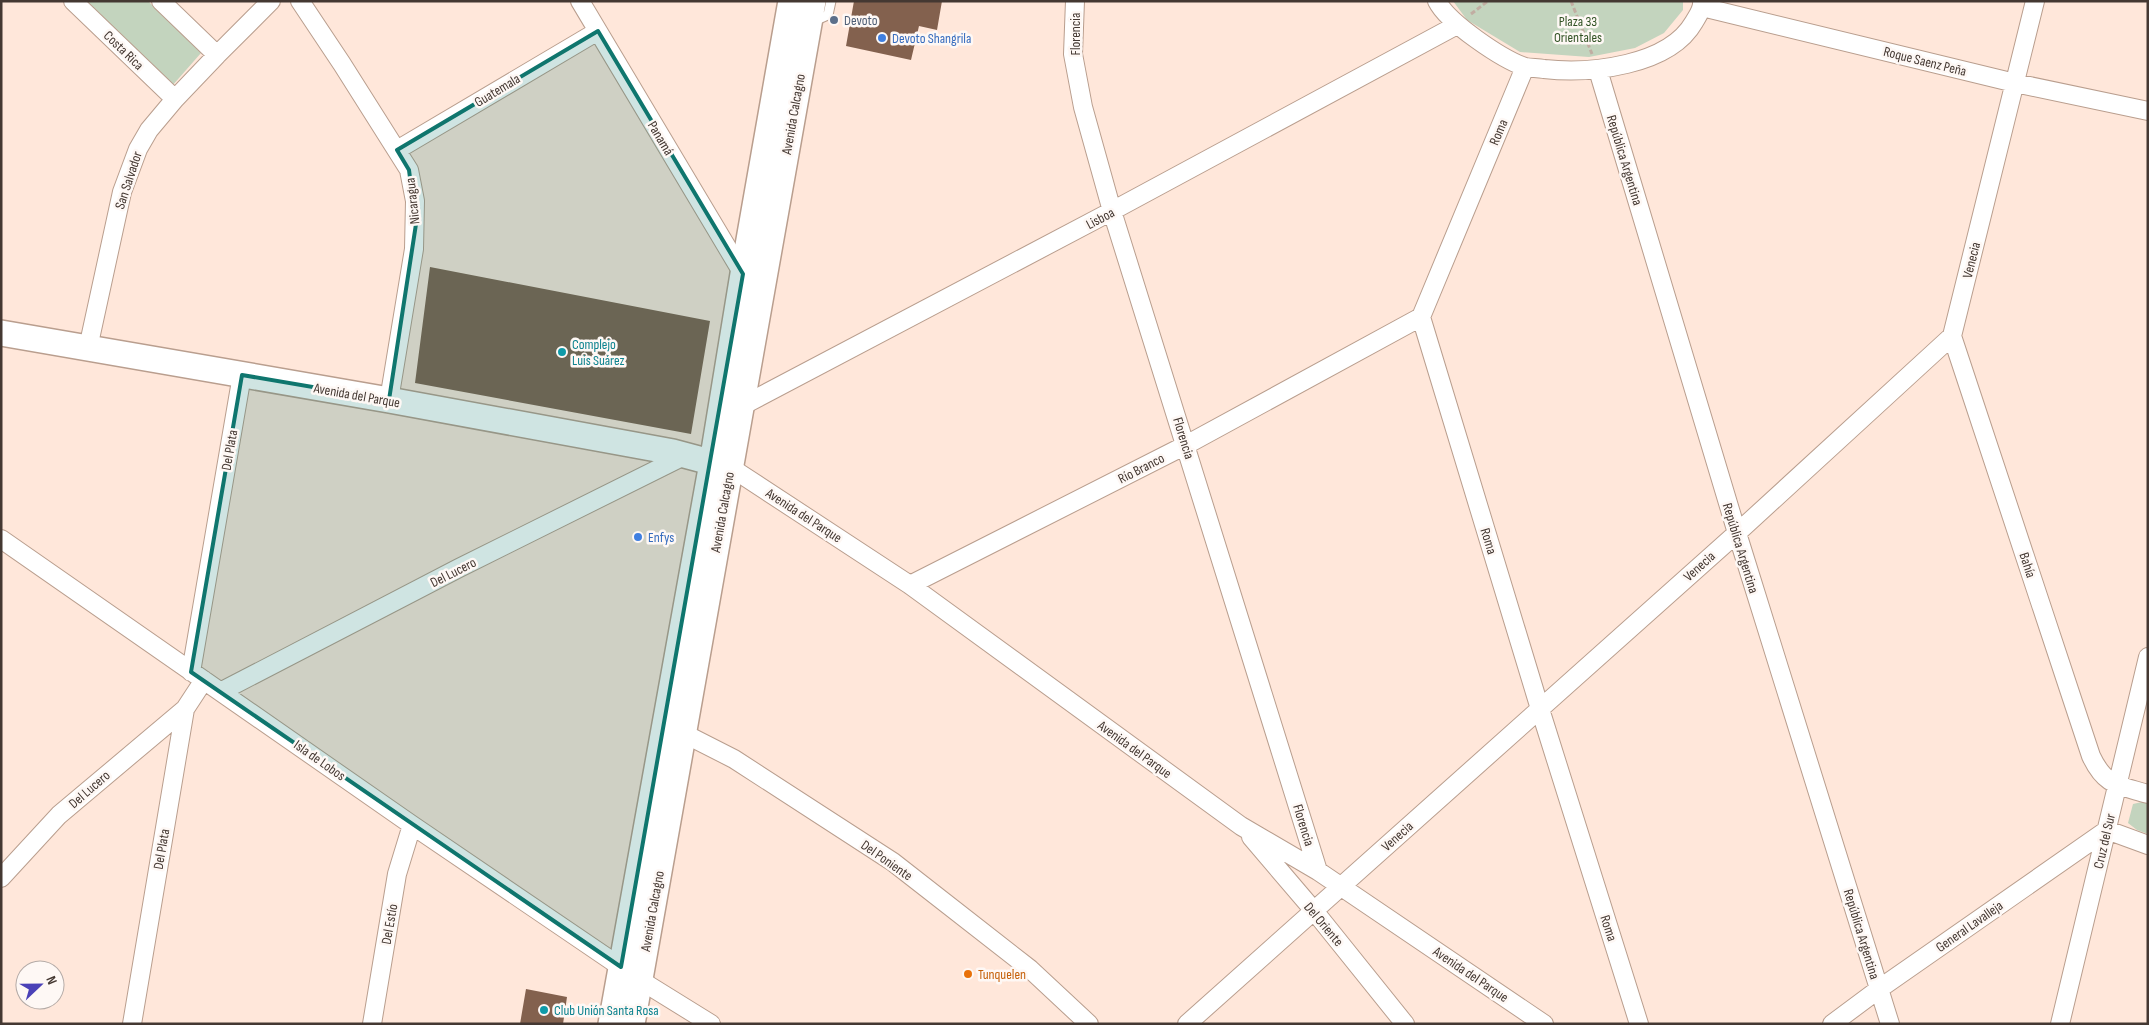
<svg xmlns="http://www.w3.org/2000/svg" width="2149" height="1025" viewBox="0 0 2149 1025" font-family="'Sofia Sans Condensed',sans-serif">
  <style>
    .green { fill: #c3d4be }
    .building { fill: #83614e }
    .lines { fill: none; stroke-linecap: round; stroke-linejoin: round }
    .lane-casing { stroke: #b99e8e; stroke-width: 11 }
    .street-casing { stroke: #b99e8e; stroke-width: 20 }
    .secondary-casing { stroke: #b99e8e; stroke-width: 28 }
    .path { stroke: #c1ada2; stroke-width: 3; stroke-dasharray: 5 2.5; stroke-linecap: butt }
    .lane { stroke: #fff; stroke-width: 9 }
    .street { stroke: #fff; stroke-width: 18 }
    .secondary { stroke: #fff; stroke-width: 25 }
    .marked { fill: #0f766e; fill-opacity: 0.2; stroke: #0f766e; stroke-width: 4; stroke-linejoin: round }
    .service-dot { fill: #5c6f8a; stroke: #fef8f5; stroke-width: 2 }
    .shop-dot { fill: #3f7fe0; stroke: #fef8f5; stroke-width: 2 }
    .culture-dot { fill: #0f9aa8; stroke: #fef8f5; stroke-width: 2 }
    .food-dot { fill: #e8710a; stroke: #fef8f5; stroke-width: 2 }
    .labels { text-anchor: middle; stroke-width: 5; stroke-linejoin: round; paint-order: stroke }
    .service-label { font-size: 14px; fill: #4e5e75; stroke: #fef8f5; text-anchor: start }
    .park-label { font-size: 14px; fill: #315224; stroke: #fef8f5 }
    .street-label { font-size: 14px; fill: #443832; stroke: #fef8f5 }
    .shop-label { font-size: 14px; fill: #366cbe; stroke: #fef8f5; text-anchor: start }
    .culture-label { font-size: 14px; fill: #0d838f; stroke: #fef8f5; text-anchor: start }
    .food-label { font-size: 14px; fill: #c56008; stroke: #fef8f5; text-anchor: start }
  </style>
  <rect width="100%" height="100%" fill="#ffe7da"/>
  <path class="green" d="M82,1H148L201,53L172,86Z
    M1453,1H1683V10L1664,33L1635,48L1589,57L1520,52L1467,20Z
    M2142,802L2148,803V834L2137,830L2128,823L2133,804Z"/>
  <path class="building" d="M854,1H942L937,30L919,26L911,60L846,46Z
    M430,267L710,321L691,434L415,383Z
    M526,989L567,997L563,1024H520Z"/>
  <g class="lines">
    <g class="lane-casing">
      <path id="lane" d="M812,22L828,15L831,1"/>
    </g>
    <g class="street-casing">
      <path id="street" d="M73,1L175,99
        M161,1L217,55
        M300,1L342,64L409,170L415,201L414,249L389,400
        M580,1L743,274
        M1075,1L1073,54L1083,107L1112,211L1318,871
        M1437,1C1448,23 1502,59 1525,67C1531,68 1538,68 1544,69C1590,74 1669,66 1694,22C1698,15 1703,9 1702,1
        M1702,7L2015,83L2148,111
        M1525,67L1421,317L1540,709L1639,1024
        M1598,70L1737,533L1890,1024
        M397,150L598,31
        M1952,336L2091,756C2105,786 2118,785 2148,794
        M88,348L122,192L138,149L149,130L175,99L217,55L271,1
        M740,407L1112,211L1457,25
        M730,467L910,585L1241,826L1318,871L1544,1024
        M1,539L412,825L640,980L711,1024
        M910,585L1186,445L1421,317
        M191,672L242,375
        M222,691L459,568L686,455
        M675,729L734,759L893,862L1030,969L1089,1024
        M1251,837L1315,912L1405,1024
        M1,878L59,815L185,709
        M132,1024L185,709L204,680
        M372,1024L397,874L412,825
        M1187,1024L1737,533L1952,336L2035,1
        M1832,1024L1879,989L2107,830L2148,845
        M2060,1024L2148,657"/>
    </g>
    <g class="secondary-casing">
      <path id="secondary" d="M1,333L389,400L673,452L729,467
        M611,1024L712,463L743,274L791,1
        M632,1024L813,1"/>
    </g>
    <path class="path" d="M1571,1L1592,54
      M1471,14L1488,1"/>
    <use href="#lane" class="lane"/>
    <use href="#street" class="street"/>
    <use href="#secondary" class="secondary"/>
  </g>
  <path class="marked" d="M598,31L743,274L621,967L191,672L242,375L389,400L416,224L409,170L397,150Z"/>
  <circle class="service-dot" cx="834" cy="20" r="5"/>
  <g class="shop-dot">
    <circle cx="882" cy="38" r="5"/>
    <circle cx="638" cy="537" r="5"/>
  </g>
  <g class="culture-dot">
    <circle cx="562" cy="352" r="5"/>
    <circle cx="544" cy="1010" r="5"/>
  </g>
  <circle class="food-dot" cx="968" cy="974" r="5"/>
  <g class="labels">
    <g class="service-label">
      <text x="844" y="25">Devoto</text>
    </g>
    <g class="park-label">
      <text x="1578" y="26">Plaza 33<tspan x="1578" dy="16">Orientales</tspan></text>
    </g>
    <g class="street-label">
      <text transform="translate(1075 34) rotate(-90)" y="5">Florencia</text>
      <text transform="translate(124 50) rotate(44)" y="5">Costa Rica</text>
      <text transform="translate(1925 61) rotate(14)" y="5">Roque Saenz Peña</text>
      <text transform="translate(497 90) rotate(-31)" y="5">Guatemala</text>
      <text transform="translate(793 114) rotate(-80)" y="5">Avenida Calcagno</text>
      <text transform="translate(1498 132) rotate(-67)" y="5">Roma</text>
      <text transform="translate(661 138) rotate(59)" y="5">Panamá</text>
      <text transform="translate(1625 160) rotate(73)" y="5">República Argentina</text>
      <text transform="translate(128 180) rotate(-72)" y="5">San Salvador</text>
      <text transform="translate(412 201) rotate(-96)" y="5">Nicaragua</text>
      <text transform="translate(1100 218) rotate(-28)" y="5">Lisboa</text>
      <text transform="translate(1971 260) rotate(-76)" y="5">Venecia</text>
      <text transform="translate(357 395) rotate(10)" y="5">Avenida del Parque</text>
      <text transform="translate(1184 438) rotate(73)" y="5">Florencia</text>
      <text transform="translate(229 450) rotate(-80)" y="5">Del Plata</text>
      <text transform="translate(1141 468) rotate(-27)" y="5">Río Branco</text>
      <text transform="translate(722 512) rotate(-80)" y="5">Avenida Calcagno</text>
      <text transform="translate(804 515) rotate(33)" y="5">Avenida del Parque</text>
      <text transform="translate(1489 541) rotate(73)" y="5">Roma</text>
      <text transform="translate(1741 548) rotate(73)" y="5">República Argentina</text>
      <text transform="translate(2028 565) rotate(72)" y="5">Bahía</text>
      <text transform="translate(1699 566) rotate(-42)" y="5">Venecia</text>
      <text transform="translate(453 572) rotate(-27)" y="5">Del Lucero</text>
      <text transform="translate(1135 749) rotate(36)" y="5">Avenida del Parque</text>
      <text transform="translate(320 760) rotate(35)" y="5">Isla de Lobos</text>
      <text transform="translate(89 789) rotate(-41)" y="5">Del Lucero</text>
      <text transform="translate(1304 825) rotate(73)" y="5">Florencia</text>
      <text transform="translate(1397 836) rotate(-42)" y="5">Venecia</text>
      <text transform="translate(2104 841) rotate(-77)" y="5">Cruz del Sur</text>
      <text transform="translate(161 849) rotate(-80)" y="5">Del Plata</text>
      <text transform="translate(887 860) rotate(35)" y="5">Del Poniente</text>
      <text transform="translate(652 911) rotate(-80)" y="5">Avenida Calcagno</text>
      <text transform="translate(389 924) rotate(-80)" y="5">Del Estío</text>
      <text transform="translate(1324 924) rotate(50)" y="5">Del Oriente</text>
      <text transform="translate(1969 926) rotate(-35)" y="5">General Lavalleja</text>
      <text transform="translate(1609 928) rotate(72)" y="5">Roma</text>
      <text transform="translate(1862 934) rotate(73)" y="5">República Argentina</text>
      <text transform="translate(1471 974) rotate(34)" y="5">Avenida del Parque</text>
    </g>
    <g class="shop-label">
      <text x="892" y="43">Devoto Shangrila</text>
      <text x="648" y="542">Enfys</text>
    </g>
    <g class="culture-label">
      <text x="572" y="349">Complejo<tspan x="572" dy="16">Luis Suárez</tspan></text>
      <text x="554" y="1015">Club Unión Santa Rosa</text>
    </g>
    <g class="food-label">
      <text x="978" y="979">Tunquelen</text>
    </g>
  </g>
  <rect width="2149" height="1025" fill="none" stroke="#443832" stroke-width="5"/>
  <g transform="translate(40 985) rotate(68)"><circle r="24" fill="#fef8f5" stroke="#b4aba7"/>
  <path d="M0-4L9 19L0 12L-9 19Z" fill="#4b41b7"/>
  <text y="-8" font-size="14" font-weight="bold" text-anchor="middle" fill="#443832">N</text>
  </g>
</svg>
